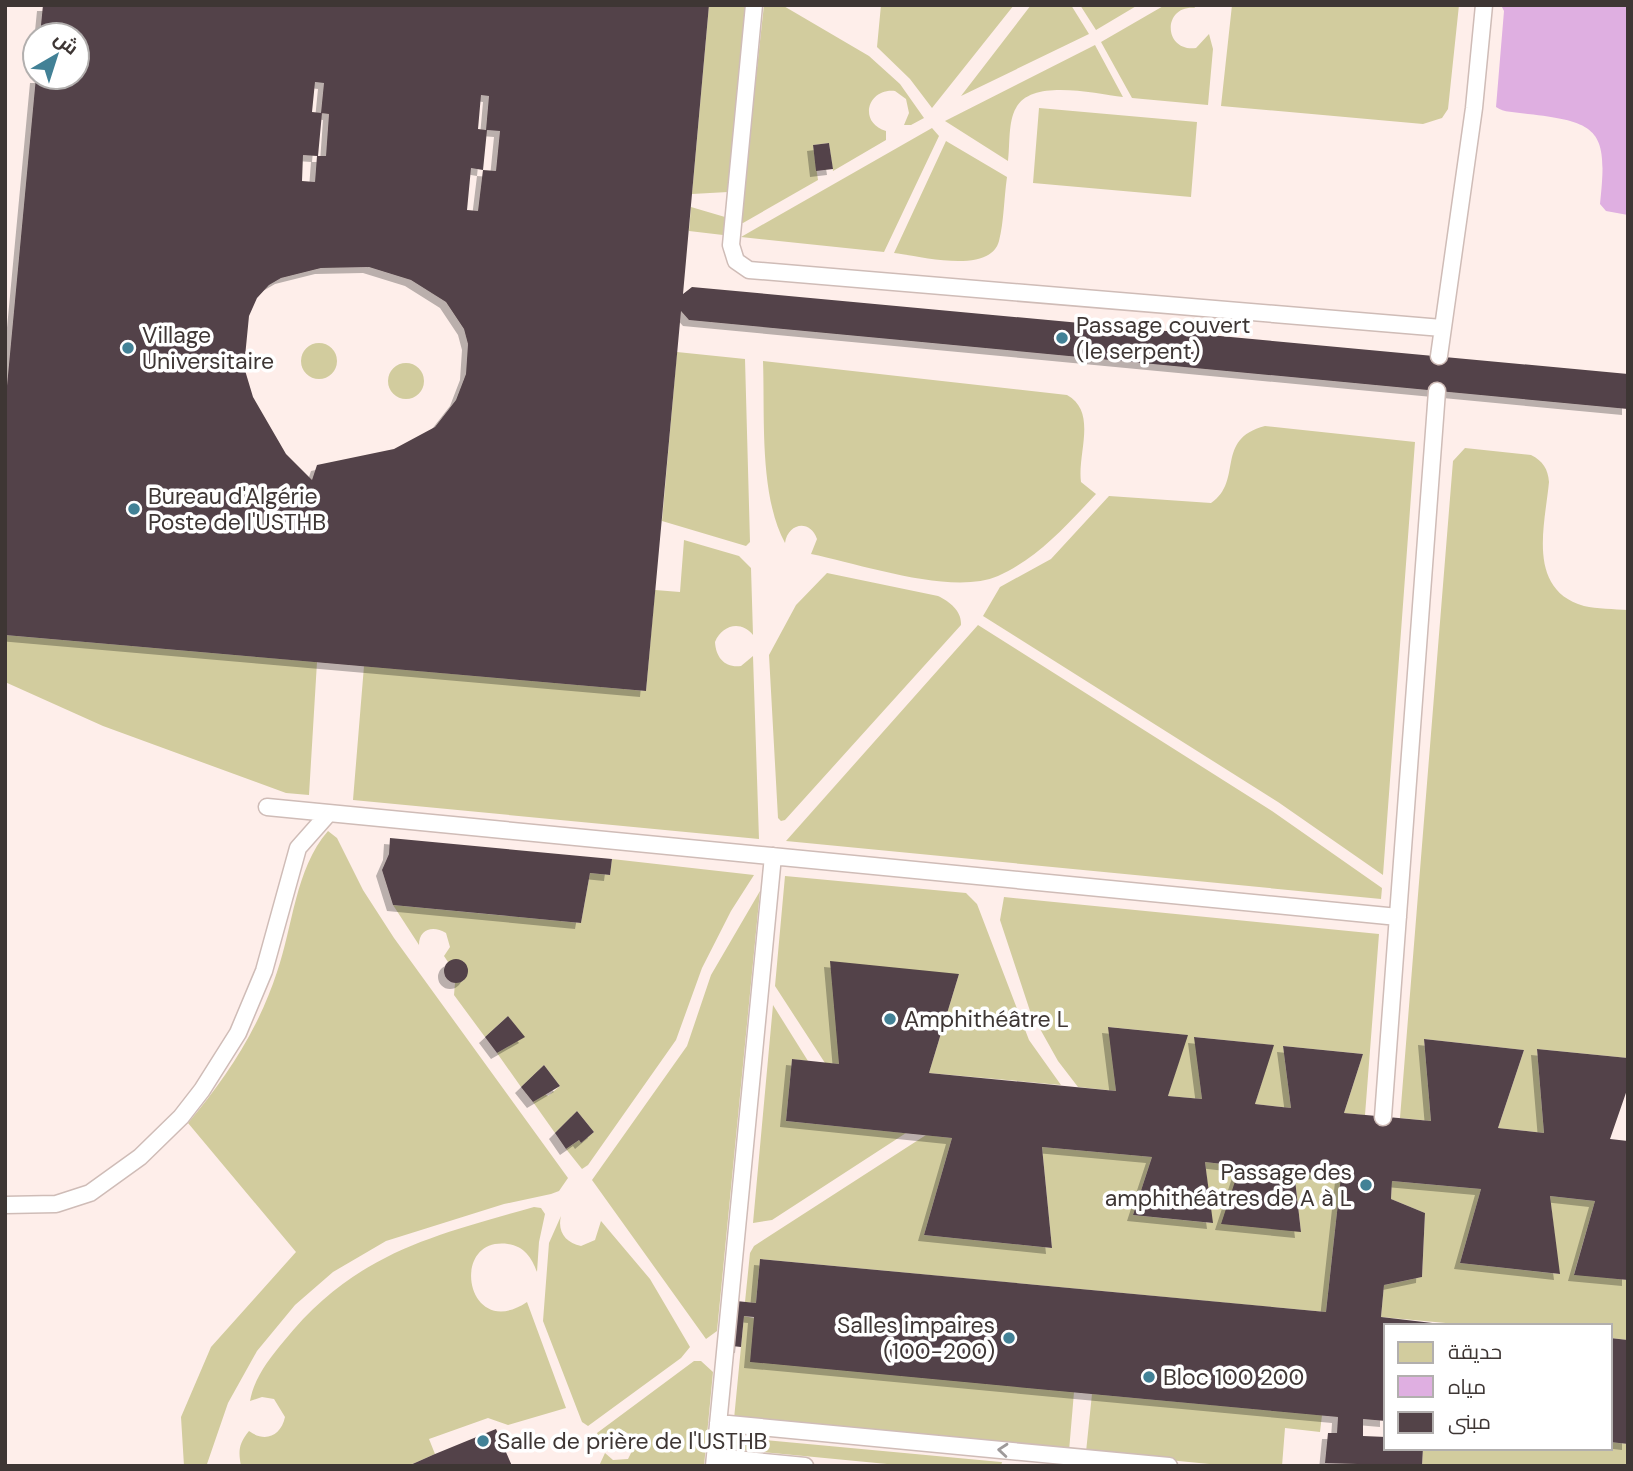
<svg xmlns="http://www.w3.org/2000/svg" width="1633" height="1471" viewBox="0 0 1633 1471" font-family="'DM Sans',Cairo,sans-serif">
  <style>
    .green { fill: #d2cc9e }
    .water { fill: #dfafe1 }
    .building { fill: #534348; fill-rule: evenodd; filter: url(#shadow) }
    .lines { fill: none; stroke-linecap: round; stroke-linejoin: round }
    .service-casing { stroke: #cfbcb7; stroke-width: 19 }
    .service { stroke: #fff; stroke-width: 16 }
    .oneway { stroke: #9e9a9a }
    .poi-dot { fill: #428196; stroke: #fff; stroke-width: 2.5 }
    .labels { text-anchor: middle; stroke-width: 7; stroke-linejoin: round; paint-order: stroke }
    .poi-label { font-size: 23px; fill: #3e3634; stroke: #fff; text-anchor: start }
  </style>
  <defs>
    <filter id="shadow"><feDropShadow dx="-6" dy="6" stdDeviation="0" flood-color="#0004"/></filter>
  </defs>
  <rect width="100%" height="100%" fill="#feeeea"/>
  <path class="green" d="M709,5H746L747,19L728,192L692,194Z
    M764,5H782L869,56L900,84L924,118L911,125H904L909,113L906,99L895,91C867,88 858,123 886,131V140L833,171L829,143L813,145L818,180L743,223L740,222Z
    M881,5H1014L932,108L910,79L877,47Z
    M1031,5H1071L1089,34L961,96Z
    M1080,5H1138L1096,30Z
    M1165,5H1193L1195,8C1162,5 1163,52 1196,48L1209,34L1213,49L1208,105L1132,98L1101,42Z
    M1232,5H1459L1448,109L1442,118L1423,124L1221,106Z
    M1095,45L1123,97C1095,94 1032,78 1016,108C1008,121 1010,146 1008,161L945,121Z
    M1039,108L1197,122L1191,197L1033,183Z
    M932,128L939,136L884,252L741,237Z
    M946,141L1007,177C1004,197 1004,221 999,241C990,275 920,256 894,253Z
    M691,207L725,217L723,235L689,231Z
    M301 361a18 18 0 1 1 36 0a18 18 0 1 1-36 0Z
    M677,352L745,359L750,542L746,546L662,521Z
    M763,361L1067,395C1098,412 1077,454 1081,482L1096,494C1067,525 1038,558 998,576C952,596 861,564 811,554L817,539C810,519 788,523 785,543C759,495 765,416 763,361Z
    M388 381a18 18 0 1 1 36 0a18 18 0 1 1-36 0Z
    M1265,426L1415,442L1383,875L1278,802L983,616L1000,587L1051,559L1109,496L1211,503C1244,481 1214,439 1265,426Z
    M1465,448L1531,455C1543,461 1548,469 1549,482C1545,525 1526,589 1584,606C1597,609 1614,609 1628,610V1058L1537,1049L1544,1133L1498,1128L1524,1050L1424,1039L1431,1121L1400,1118L1453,461Z
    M684,540L739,556L751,568L753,635C741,620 722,625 715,642C716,658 725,668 741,666L753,656L759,839L353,800L364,666L646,691L655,590L680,592Z
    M827,573L938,596C950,602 962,611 961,625L785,820L781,821L778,818L769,655L796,605Z
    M978,625L1272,811L1382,888L1381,899L786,841Z
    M5,635L317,662L309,795L286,793L103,726L5,682Z
    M328,831L337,838L363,890L394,938L568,1178L559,1191L551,1194L504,1204L386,1241L333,1272L295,1305L257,1351L228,1403L207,1464L184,1466L181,1417L211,1347L296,1252L188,1123C227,1077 258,1030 277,972C293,927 295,869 328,831Z
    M612,859L754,875L731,911L702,968L676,1040L588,1165L582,1169L566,1149L579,1140L581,1143L594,1132L577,1111L555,1133L533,1102L545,1094L548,1096L560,1086L544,1065L521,1087L497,1053L524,1037L508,1016L485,1037L454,995L455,983L463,981L468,971L463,961L448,962L444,956L450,947L446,933C433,925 419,929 419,945L393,905L581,923L590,873L610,875Z
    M785,876L966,893L977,904L1029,1040L1061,1085L929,1073L959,974L839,1064L825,1063L775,986Z
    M760,891L717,1331L706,1339L592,1180L687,1046L711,975Z
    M1004,897L1379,934L1365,1115L1344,1113L1363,1054L1283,1046L1291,1108L1255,1104L1273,1045L1195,1037L1202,1099L1168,1096L1187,1035L1109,1027L1116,1091L1078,1087L1058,1061L1030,1011L1000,920Z
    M773,1005L808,1061L792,1059L786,1121L906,1133L772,1220L753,1223Z
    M926,1135L952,1138L924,1235L1052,1248L1042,1147L1152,1157L1133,1215L1212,1223L1205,1162L1240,1166L1301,1232L1294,1171L1341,1176L1326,1312L760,1259L756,1303L745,1302L750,1253L754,1246Z
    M1392,1181L1481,1189L1460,1263L1559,1274L1550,1196L1595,1201L1574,1274L1628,1280V1340L1610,1338V1326H1478L1381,1317L1384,1285L1422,1277L1425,1213L1391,1199Z
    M534,1207L541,1208L545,1214L539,1242L537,1272C532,1258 524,1246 508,1244C448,1236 466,1343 527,1302L566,1408L508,1425L488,1418L429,1439L435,1454L408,1466H241C238,1451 239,1443 249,1431C265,1443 281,1436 285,1417L274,1399L262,1397L250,1401C254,1378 269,1359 284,1341C354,1254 431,1236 534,1207Z
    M561,1216C557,1232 566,1243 581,1246L595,1240L601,1221L650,1279L690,1347L681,1358L588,1426L582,1422L543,1321L549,1243Z
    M744,1316L1074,1392L1069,1451L734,1419Z
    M694,1361H701L713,1372L704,1466H599L605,1453L613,1460L628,1459L635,1445C630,1429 617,1426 605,1437L598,1436L597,1433Z
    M1092,1394L1322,1415L1320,1432L1285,1428L1282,1466H1230L1086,1452Z
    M733,1437L1001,1462H1002L1001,1466H908L731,1449Z
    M1610,1442L1628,1444V1466H1422L1423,1448H1610Z"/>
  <path class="water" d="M1501,5H1628V215L1606,211L1600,204C1608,131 1600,122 1528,114C1517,112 1504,113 1496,107L1504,11Z"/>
  <path class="building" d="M43,5H709L683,294L692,287L1628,374V409L689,320L681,311L646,691L5,635V407L36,77H77V35H40ZM315,82L324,83L321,113L329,114L326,156H318L322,113L312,112ZM481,95L489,96L486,130L478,129ZM487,130L500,131L496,171L483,170ZM303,155L317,156L315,182L302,181ZM471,168L483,170L478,211L467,210ZM369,267L411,280L446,302L464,329L468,344L466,374L456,400L435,427L394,449L317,465L312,480L286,454L253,397L244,367L249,316L257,298L269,285L281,278L321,268Z
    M829,143L833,169L816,171L813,145Z
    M390,838L612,859L610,875L590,873L581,923L393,905L382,870L389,854Z
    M444 971a12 12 0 1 1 24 0a12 12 0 1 1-24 0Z
    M830,961L959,974L929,1073L1116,1091L1108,1027L1188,1035L1168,1096L1202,1099L1194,1037L1274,1045L1255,1104L1291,1108L1283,1046L1363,1054L1344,1113L1431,1121L1424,1039L1524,1050L1498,1128L1544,1133L1537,1049L1628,1058V1087L1610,1139L1628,1141V1280L1574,1275L1595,1201L1550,1196L1560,1274L1460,1263L1481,1189L1392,1181L1391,1199L1425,1213L1422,1277L1384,1285L1381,1317L1458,1326H1386V1421L1363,1419V1436L1386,1437V1448H1423L1422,1466L1325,1463L1328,1433H1337L1338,1417L750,1362L754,1317L744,1316L741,1347L732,1346L736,1301L756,1303L760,1259L1326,1312L1341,1176L1294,1171L1301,1232L1221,1224L1240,1166L1205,1162L1213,1223L1133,1215L1152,1157L1042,1147L1052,1248L924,1235L952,1138L786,1121L792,1059L839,1064Z
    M508,1016L525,1037L497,1053L485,1037Z
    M544,1065L560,1086L533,1102L521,1087Z
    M577,1111L594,1132L581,1143L579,1140L566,1149L555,1133Z
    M1610,1338L1628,1340V1444L1610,1442Z
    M496,1429L512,1466H408L435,1454Z"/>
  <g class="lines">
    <g class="service-casing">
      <path id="service" d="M754,5L731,245L736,261L749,270L1442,328
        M1439,356L1474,108L1484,5
        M267,807L1398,917
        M1383,1117L1437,391
        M5,1205L56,1204L90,1193L140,1157L181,1117L202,1090L238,1033L264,971L298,848L329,813
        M718,1423L1169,1466
        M715,1457L805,1466
        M714,1466L773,856"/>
    </g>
    <use href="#service" class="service"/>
  </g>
  <defs><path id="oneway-chevron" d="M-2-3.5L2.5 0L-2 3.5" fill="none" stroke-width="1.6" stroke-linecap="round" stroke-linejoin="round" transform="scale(1.75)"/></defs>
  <use class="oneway" href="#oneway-chevron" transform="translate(1003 1450) rotate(-175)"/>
  <g class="poi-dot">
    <circle cx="1062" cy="338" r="7"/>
    <circle cx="128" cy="348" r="7"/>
    <circle cx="134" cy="509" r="7"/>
    <circle cx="890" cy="1019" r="7"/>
    <circle cx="1366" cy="1185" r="7"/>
    <circle cx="1009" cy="1338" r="7"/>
    <circle cx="1149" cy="1377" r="7"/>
    <circle cx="483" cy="1441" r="7"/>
  </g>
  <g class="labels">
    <g class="poi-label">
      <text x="1076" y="333">Passage couvert<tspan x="1076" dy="26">(le serpent)</tspan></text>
      <text x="142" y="343">Village<tspan x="142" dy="26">Universitaire</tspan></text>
      <text x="148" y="504">Bureau d'Algérie<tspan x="148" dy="26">Poste de l'USTHB</tspan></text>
      <text x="904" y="1027">Amphithéâtre L</text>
      <text x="1352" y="1180" text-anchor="end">Passage des<tspan x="1352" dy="26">amphithéâtres de A à L</tspan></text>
      <text x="995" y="1333" text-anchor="end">Salles impaires<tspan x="995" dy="26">(100-200)</tspan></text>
      <text x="1163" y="1385">Bloc 100 200</text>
      <text x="497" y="1449">Salle de prière de l'USTHB</text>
    </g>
  </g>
  <rect width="1633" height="1471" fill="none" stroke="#3e3634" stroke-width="14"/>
  <rect x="1384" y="1324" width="228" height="126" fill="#ffffff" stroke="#b2afae" stroke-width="2"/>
  <rect x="1398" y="1342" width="35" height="21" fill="#d2cc9e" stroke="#b2afae" stroke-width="2"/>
  <text x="1448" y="1359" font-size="21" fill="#3e3634">حديقة</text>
  <rect x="1398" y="1376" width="35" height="21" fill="#dfafe1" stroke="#b2afae" stroke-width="2"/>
  <text x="1448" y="1394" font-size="21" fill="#3e3634">مياه</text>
  <rect x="1398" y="1412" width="35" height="21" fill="#534348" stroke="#b2afae" stroke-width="2"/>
  <text x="1448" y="1429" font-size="21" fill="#3e3634">مبنى</text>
  <g transform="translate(56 56) rotate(39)"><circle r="33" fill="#ffffff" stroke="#b2afae" stroke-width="2"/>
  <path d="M0-5L12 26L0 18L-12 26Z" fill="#428196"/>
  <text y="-10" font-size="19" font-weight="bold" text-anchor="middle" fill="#3e3634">ش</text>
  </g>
</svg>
